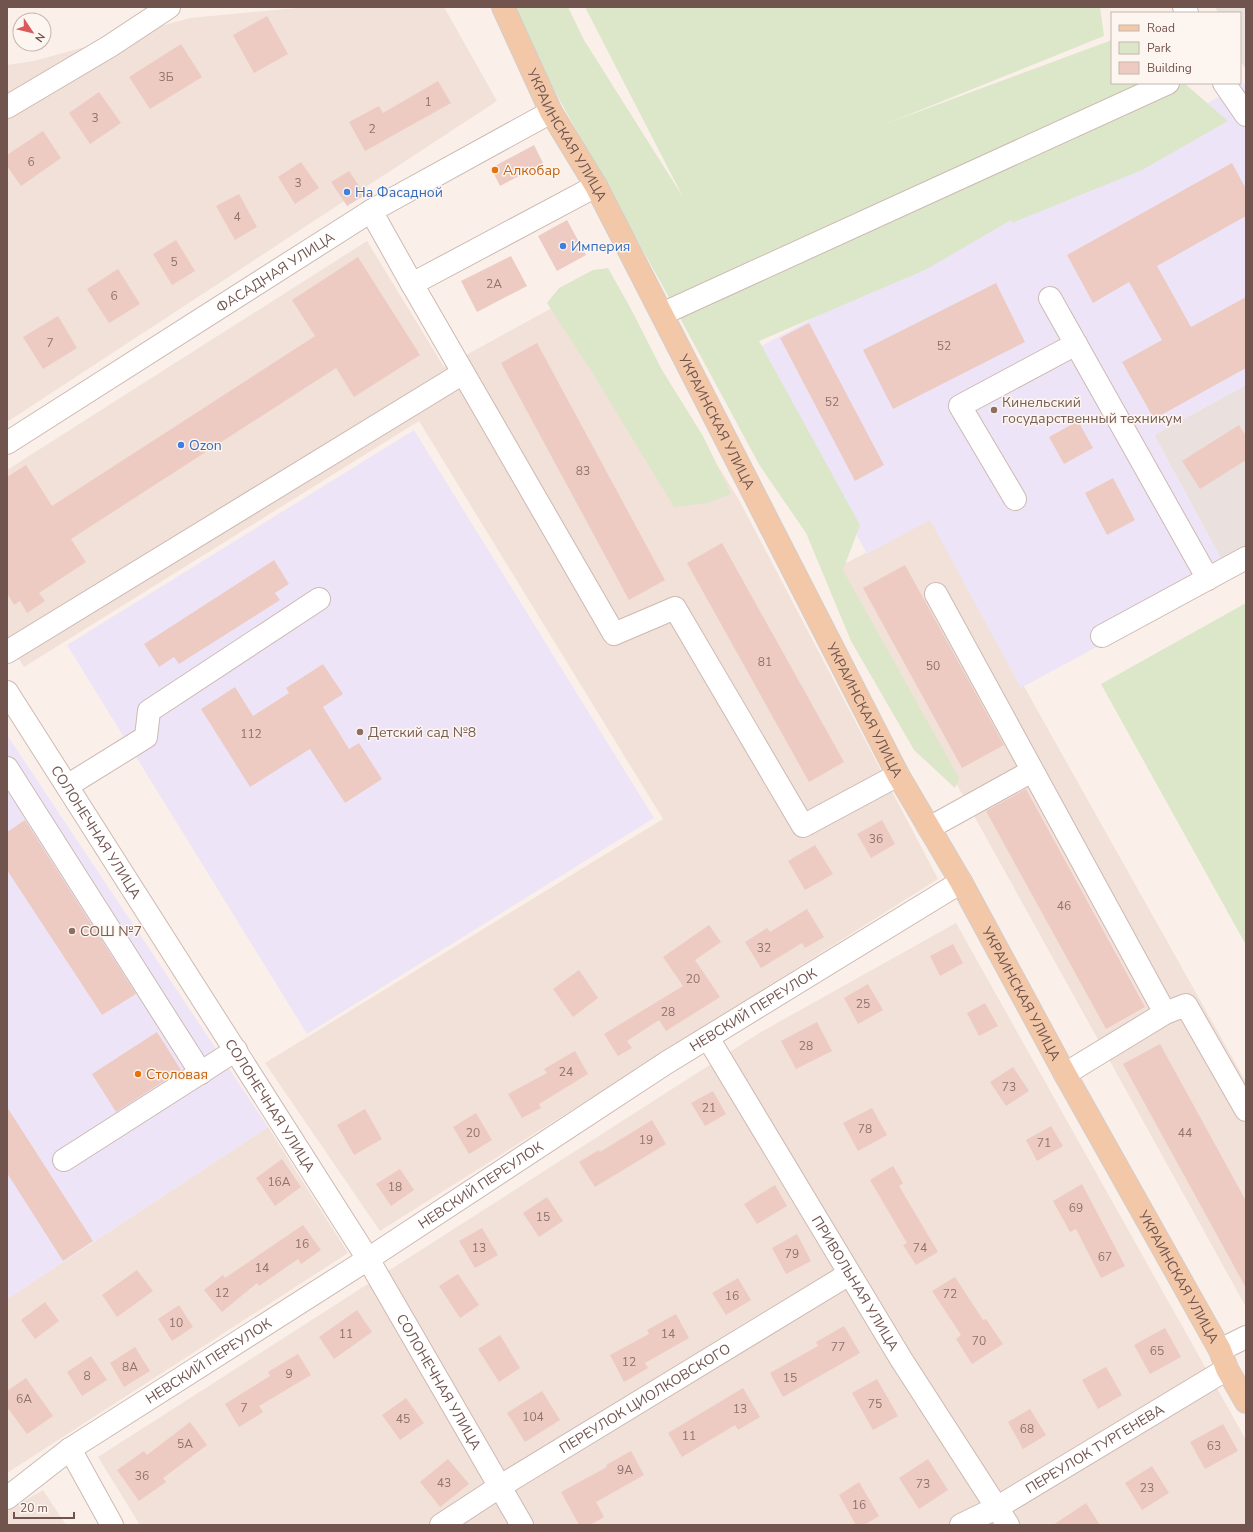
<svg xmlns="http://www.w3.org/2000/svg" width="1253" height="1532" viewBox="0 0 1253 1532" font-family="'Nunito Sans',sans-serif">
  <style>
    .residential { fill: #f1e1d8 }
    .industrial { fill: #eae1de }
    .education { fill: #ede5f7 }
    .green { fill: #dbe7c8 }
    .building { fill: #edcbc3 }
    .lines { fill: none; stroke-linecap: round; stroke-linejoin: round }
    .minor-casing { stroke: #ceb9b2; stroke-width: 24 }
    .major-casing { stroke: #d5ccca; stroke-width: 24 }
    .minor { stroke: #fff; stroke-width: 22 }
    .major { stroke: #f2c8a8; stroke-width: 22 }
    .food-dot { fill: #e8710a; stroke: #fdf5ef; stroke-width: 1.5 }
    .shop-dot { fill: #3f7fe0; stroke: #fdf5ef; stroke-width: 1.5 }
    .education-dot { fill: #8d6e63; stroke: #fdf5ef; stroke-width: 1.5 }
    .labels { text-anchor: middle; stroke-width: 3; stroke-linejoin: round; paint-order: stroke }
    .number-label { font-size: 12px; fill: #91726c }
    .street-label { font-size: 14px; fill: #72544f; stroke: #fdf5ef }
    .food-label { font-size: 14px; fill: #c56008; stroke: #fdf5ef; text-anchor: start }
    .shop-label { font-size: 14px; fill: #366cbe; stroke: #fdf5ef; text-anchor: start }
    .education-label { font-size: 14px; fill: #785e54; stroke: #fdf5ef; text-anchor: start }
  </style>
  <rect width="100%" height="100%" fill="#faf0e9"/>
  <path class="residential" d="M308,7H444L497,101L7,422V65L34,61L190,18Z
    M367,241L444,367L603,280L739,500L938,879L380,1231L265,1063L663,819L419,421L24,667L7,639V470Z
    M930,519L1246,1082V1307L837,568Z
    M956,923L1246,1440V1525H140L98,1457L761,1032Z
    M268,1127L348,1253L7,1473V1299Z
    M43,1490L66,1525H7V1511Z"/>
  <path class="industrial" d="M1215,7H1246V69L1240,61V13H1218Z
    M1246,385V566L1230,575L1154,435Z"/>
  <path class="education" d="M1246,82V385L1154,435L1230,575L1021,688L930,520L867,554L756,349Z
    M414,430L654,818L307,1034L67,645Z
    M7,735L268,1127L7,1299Z"/>
  <path class="green" d="M508,7H568L584,40L683,197L585,7H1100L1104,36L888,123L1112,40V83H1184L1228,121L1142,170L1012,223L1011,220L927,269L759,341L860,525L843,570L959,778L955,788L914,750L851,641L806,533L760,466L666,292Z
    M608,268L631,309L662,370L703,436L731,494L707,503L674,507L595,377L547,303L559,288L593,270Z
    M1246,603V945L1101,684Z"/>
  <path class="building" d="M267,16L288,54L254,73L233,35Z
    M181,44L202,77L150,109L129,77Z
    M438,81L451,103L365,151L349,122L379,106L383,113Z
    M99,92L121,123L90,144L69,113Z
    M43,131L61,158L21,186L7,166V155Z
    M534,145L543,163L500,186L491,168Z
    M301,162L319,188L295,204L278,177Z
    M1232,163L1246,189V216L1157,266L1191,327L1246,297V368L1154,419L1122,362L1162,340L1129,282L1093,303L1067,255Z
    M349,171L365,195L347,206L331,182Z
    M239,194L257,227L235,240L216,206Z
    M567,220L586,255L557,271L538,236Z
    M176,240L195,271L172,285L153,254Z
    M511,256L527,286L477,312L461,281Z
    M358,257L420,355L354,397L336,368L71,539L86,562L39,593L45,601L27,613L20,601L14,605L7,593V477L26,465L52,506L315,336L292,300Z
    M118,269L140,304L109,323L87,289Z
    M996,283L1025,342L893,409L863,350Z
    M58,316L77,348L43,369L23,337Z
    M809,323L884,465L855,481L780,338Z
    M537,343L665,580L629,600L501,363Z
    M1078,421L1093,448L1064,464L1049,437Z
    M1239,425L1246,436V460L1200,489L1182,461Z
    M1113,478L1135,520L1107,535L1085,493Z
    M722,543L844,762L809,782L687,563Z
    M274,560L289,584L275,593L280,600L179,664L174,657L159,667L144,644Z
    M905,565L1004,745L962,768L863,588Z
    M323,664L343,694L323,707L349,749L359,743L382,779L345,803L310,749L250,787L201,709L235,687L253,716L289,693L286,688Z
    M1026,789L1145,1007L1106,1029L986,811Z
    M25,820L136,994L102,1015L7,870V832Z
    M882,820L895,844L871,858L857,834Z
    M815,845L833,874L805,890L788,861Z
    M807,909L824,937L805,948L802,943L761,968L745,942L767,928L770,932Z
    M709,925L721,942L695,960L720,997L666,1031L659,1020L627,1041L632,1048L618,1056L604,1034L683,986L663,957Z
    M953,944L963,963L940,976L930,956Z
    M579,970L598,998L573,1017L553,989Z
    M868,984L883,1010L858,1024L844,998Z
    M985,1003L998,1026L979,1036L967,1013Z
    M817,1022L832,1051L796,1069L781,1041Z
    M157,1032L181,1070L116,1112L92,1074Z
    M1160,1044L1246,1201V1288L1123,1064Z
    M575,1051L588,1074L539,1104L541,1108L522,1118L508,1094L547,1073L544,1069Z
    M1013,1067L1029,1091L1006,1106L990,1082Z
    M713,1091L726,1114L705,1126L691,1103Z
    M7,1107L93,1241L63,1261L7,1173Z
    M872,1108L887,1135L858,1151L843,1123Z
    M365,1109L382,1139L354,1155L337,1125Z
    M476,1113L492,1140L469,1154L453,1127Z
    M652,1120L666,1144L595,1187L579,1162L599,1150L600,1152Z
    M1051,1126L1063,1146L1037,1161L1026,1140Z
    M282,1159L301,1187L275,1206L256,1178Z
    M893,1166L903,1183L899,1186L938,1252L916,1265L903,1245L907,1243L870,1180Z
    M400,1169L414,1190L391,1206L376,1184Z
    M1082,1184L1125,1266L1101,1278L1076,1229L1070,1232L1053,1201Z
    M775,1185L787,1206L757,1224L744,1204Z
    M547,1197L563,1221L539,1237L523,1213Z
    M303,1225L321,1250L301,1264L298,1259L259,1286L257,1283L222,1312L204,1290L223,1275L225,1278Z
    M482,1228L498,1255L475,1268L459,1241Z
    M797,1234L811,1261L786,1274L772,1248Z
    M137,1270L153,1291L117,1317L102,1295Z
    M458,1274L479,1305L460,1318L439,1286Z
    M955,1277L983,1320L986,1319L1003,1344L972,1364L956,1339L961,1335L932,1291Z
    M738,1278L751,1300L726,1315L712,1293Z
    M45,1302L59,1321L35,1339L21,1320Z
    M179,1305L193,1327L172,1341L158,1319Z
    M357,1310L372,1332L334,1359L319,1337Z
    M676,1314L689,1338L645,1363L648,1368L624,1382L610,1355L649,1334L647,1330Z
    M844,1326L860,1353L783,1397L770,1373L818,1346L816,1342Z
    M1165,1328L1181,1357L1150,1374L1134,1345Z
    M500,1335L520,1368L499,1382L478,1349Z
    M135,1347L150,1371L124,1387L110,1363Z
    M298,1354L311,1375L259,1406L263,1412L239,1427L225,1404L270,1376L268,1372Z
    M91,1356L107,1380L82,1396L67,1372Z
    M1106,1367L1122,1395L1098,1409L1082,1380Z
    M26,1378L53,1416L27,1434L7,1407V1391Z
    M877,1379L898,1416L873,1430L852,1393Z
    M743,1388L760,1417L738,1430L735,1425L682,1457L668,1433Z
    M542,1391L560,1420L525,1442L507,1413Z
    M406,1398L424,1423L400,1440L382,1415Z
    M1030,1409L1046,1435L1023,1449L1008,1422Z
    M190,1422L207,1445L163,1478L166,1482L139,1501L117,1470L144,1451L147,1455Z
    M1223,1424L1238,1451L1205,1469L1190,1442Z
    M631,1451L644,1475L596,1502L604,1517L590,1525H579L561,1492L607,1467L606,1465Z
    M448,1459L469,1484L440,1507L420,1482Z
    M928,1459L948,1490L919,1509L899,1478Z
    M1152,1466L1169,1493L1142,1510L1125,1483Z
    M859,1482L879,1516L864,1525H856L839,1495Z
    M1086,1503L1100,1525H1053Z"/>
  <g class="lines">
    <g class="minor-casing">
      <g id="minor">
        <path d="M1184,7L1187,13"/>
        <path d="M1224,83L1246,115"/>
        <path d="M7,107L110,46L169,7"/>
        <path d="M371,211L412,284L596,186"/>
        <path d="M412,284L614,634L675,608L803,826L898,775"/>
        <path d="M1050,298L1208,579"/>
        <path d="M662,314L1168,83"/>
        <path id="s1" d="M7,443L371,211L551,112"/>
        <path d="M1015,499L960,406L1076,344"/>
        <path d="M936,594L1165,1013L1186,1005L1246,1110"/>
        <path d="M1102,636L1246,558"/>
        <path d="M7,652L463,373"/>
        <path id="s2" d="M7,692L368,1259L522,1525"/>
        <path d="M7,768L201,1073"/>
        <path d="M67,786L146,737L149,711L319,599"/>
        <path d="M929,828L1032,771"/>
        <path id="s3" d="M708,1038L901,1359L1008,1525"/>
        <path d="M1065,1074L1165,1013"/>
        <path d="M64,1160L236,1050"/>
        <path d="M1220,1350L1246,1337"/>
        <path d="M70,1449L112,1525"/>
        <path id="s4" d="M7,1498L70,1449L368,1259L666,1063L961,882"/>
        <path id="s5" d="M441,1525L499,1487L849,1274"/>
        <path id="s6" d="M961,1525L998,1507L1227,1369"/>
      </g>
    </g>
    <g class="major-casing">
      <g id="major">
        <path id="s7" d="M503,7L551,112L596,186L898,775L961,882L1065,1074L1220,1350L1227,1369L1246,1402"/>
      </g>
    </g>
    <use href="#minor" class="minor"/>
    <use href="#major" class="major"/>
  </g>
  <g class="food-dot">
    <circle cx="495" cy="170" r="4"/>
    <circle cx="138" cy="1074" r="4"/>
  </g>
  <g class="shop-dot">
    <circle cx="347" cy="192" r="4"/>
    <circle cx="563" cy="246" r="4"/>
    <circle cx="181" cy="445" r="4"/>
  </g>
  <g class="education-dot">
    <circle cx="994" cy="410" r="4"/>
    <circle cx="360" cy="732" r="4"/>
    <circle cx="72" cy="931" r="4"/>
  </g>
  <g class="labels">
    <g class="number-label">
      <text x="166" y="81">3Б</text>
      <text x="428" y="106">1</text>
      <text x="95" y="122">3</text>
      <text x="372" y="133">2</text>
      <text x="31" y="166">6</text>
      <text x="298" y="187">3</text>
      <text x="237" y="221">4</text>
      <text x="174" y="266">5</text>
      <text x="494" y="288">2А</text>
      <text x="114" y="300">6</text>
      <text x="50" y="347">7</text>
      <text x="944" y="350">52</text>
      <text x="832" y="406">52</text>
      <text x="583" y="475">83</text>
      <text x="765" y="666">81</text>
      <text x="933" y="670">50</text>
      <text x="251" y="738">112</text>
      <text x="876" y="843">36</text>
      <text x="1064" y="910">46</text>
      <text x="764" y="952">32</text>
      <text x="693" y="983">20</text>
      <text x="863" y="1008">25</text>
      <text x="668" y="1016">28</text>
      <text x="806" y="1050">28</text>
      <text x="566" y="1076">24</text>
      <text x="1009" y="1091">73</text>
      <text x="709" y="1112">21</text>
      <text x="865" y="1133">78</text>
      <text x="473" y="1137">20</text>
      <text x="1185" y="1137">44</text>
      <text x="646" y="1144">19</text>
      <text x="1044" y="1147">71</text>
      <text x="279" y="1186">16А</text>
      <text x="395" y="1191">18</text>
      <text x="1076" y="1212">69</text>
      <text x="543" y="1221">15</text>
      <text x="302" y="1248">16</text>
      <text x="479" y="1252">13</text>
      <text x="920" y="1252">74</text>
      <text x="792" y="1258">79</text>
      <text x="1105" y="1261">67</text>
      <text x="262" y="1272">14</text>
      <text x="222" y="1297">12</text>
      <text x="950" y="1298">72</text>
      <text x="732" y="1300">16</text>
      <text x="176" y="1327">10</text>
      <text x="346" y="1338">11</text>
      <text x="668" y="1338">14</text>
      <text x="979" y="1345">70</text>
      <text x="838" y="1351">77</text>
      <text x="1157" y="1355">65</text>
      <text x="629" y="1366">12</text>
      <text x="130" y="1371">8А</text>
      <text x="289" y="1378">9</text>
      <text x="87" y="1380">8</text>
      <text x="790" y="1382">15</text>
      <text x="24" y="1403">6А</text>
      <text x="875" y="1408">75</text>
      <text x="244" y="1412">7</text>
      <text x="740" y="1413">13</text>
      <text x="533" y="1421">104</text>
      <text x="403" y="1423">45</text>
      <text x="1027" y="1433">68</text>
      <text x="689" y="1440">11</text>
      <text x="185" y="1448">5А</text>
      <text x="1214" y="1450">63</text>
      <text x="625" y="1474">9А</text>
      <text x="142" y="1480">36</text>
      <text x="444" y="1487">43</text>
      <text x="923" y="1488">73</text>
      <text x="1147" y="1492">23</text>
      <text x="859" y="1509">16</text>
    </g>
    <g class="street-label">
      <text dy="5" stroke="none"><textPath href="#s7" startOffset="143">УКРАИНСКАЯ УЛИЦА</textPath></text>
      <text dy="5" stroke="none"><textPath href="#s1" startOffset="318">ФАСАДНАЯ УЛИЦА</textPath></text>
      <text dy="5" stroke="none"><textPath href="#s7" startOffset="467">УКРАИНСКАЯ УЛИЦА</textPath></text>
      <text dy="5" stroke="none"><textPath href="#s7" startOffset="791">УКРАИНСКАЯ УЛИЦА</textPath></text>
      <text dy="5" stroke="none"><textPath href="#s2" startOffset="166">СОЛОНЕЧНАЯ УЛИЦА</textPath></text>
      <text dy="5" stroke="none"><textPath href="#s7" startOffset="1115">УКРАИНСКАЯ УЛИЦА</textPath></text>
      <text dy="5" stroke="none"><textPath href="#s4" startOffset="892">НЕВСКИЙ ПЕРЕУЛОК</textPath></text>
      <text dy="5" stroke="none"><textPath href="#s2" startOffset="490">СОЛОНЕЧНАЯ УЛИЦА</textPath></text>
      <text dy="5" stroke="none"><textPath href="#s4" startOffset="568">НЕВСКИЙ ПЕРЕУЛОК</textPath></text>
      <text dy="5" stroke="none"><textPath href="#s7" startOffset="1439">УКРАИНСКАЯ УЛИЦА</textPath></text>
      <text dy="5" stroke="none"><textPath href="#s3" startOffset="286">ПРИВОЛЬНАЯ УЛИЦА</textPath></text>
      <text dy="5" stroke="none"><textPath href="#s4" startOffset="244">НЕВСКИЙ ПЕРЕУЛОК</textPath></text>
      <text dy="5" stroke="none"><textPath href="#s2" startOffset="814">СОЛОНЕЧНАЯ УЛИЦА</textPath></text>
      <text dy="5" stroke="none"><textPath href="#s5" startOffset="240">ПЕРЕУЛОК ЦИОЛКОВСКОГО</textPath></text>
      <text dy="5" stroke="none"><textPath href="#s6" startOffset="154">ПЕРЕУЛОК ТУРГЕНЕВА</textPath></text>
    </g>
    <g class="food-label">
      <text x="503" y="175">Алкобар</text>
      <text x="146" y="1079">Столовая</text>
    </g>
    <g class="shop-label">
      <text x="355" y="197">На Фасадной</text>
      <text x="571" y="251">Империя</text>
      <text x="189" y="450">Ozon</text>
    </g>
    <g class="education-label">
      <text x="1002" y="407">Кинельский<tspan x="1002" dy="16">государственный техникум</tspan></text>
      <text x="368" y="737">Детский сад №8</text>
      <text x="80" y="936">СОШ №7</text>
    </g>
  </g>
  <rect width="1253" height="1532" fill="none" stroke="#72544f" stroke-width="16"/>
  <rect x="1111" y="12" width="130" height="72" fill="#fdf5ef" stroke="#c5b5af"/>
  <rect x="1119" y="25" width="20" height="6" fill="#f2c8a8" stroke="#c5b5af"/>
  <text x="1147" y="32" font-size="12" fill="#72544f">Road</text>
  <rect x="1119" y="42" width="20" height="12" fill="#dbe7c8" stroke="#c5b5af"/>
  <text x="1147" y="52" font-size="12" fill="#72544f">Park</text>
  <rect x="1119" y="62" width="20" height="12" fill="#edcbc3" stroke="#c5b5af"/>
  <text x="1147" y="72" font-size="12" fill="#72544f">Building</text>
  <g transform="translate(32 32) rotate(125)"><circle r="19" fill="#fdf5ef" stroke="#c5b5af"/>
  <path d="M0-3L7 15L0 10L-7 15Z" fill="#d85d5a"/>
  <text y="-6" font-size="11" font-weight="bold" text-anchor="middle" fill="#72544f">N</text>
  </g>
  <path d="M14 1512v6h60v-6" fill="none" stroke="#72544f" stroke-width="2"/>
  <text x="20" y="1512" font-size="12" fill="#72544f" stroke="#fdf5ef" stroke-width="3" paint-order="stroke">20 m</text>
</svg>
